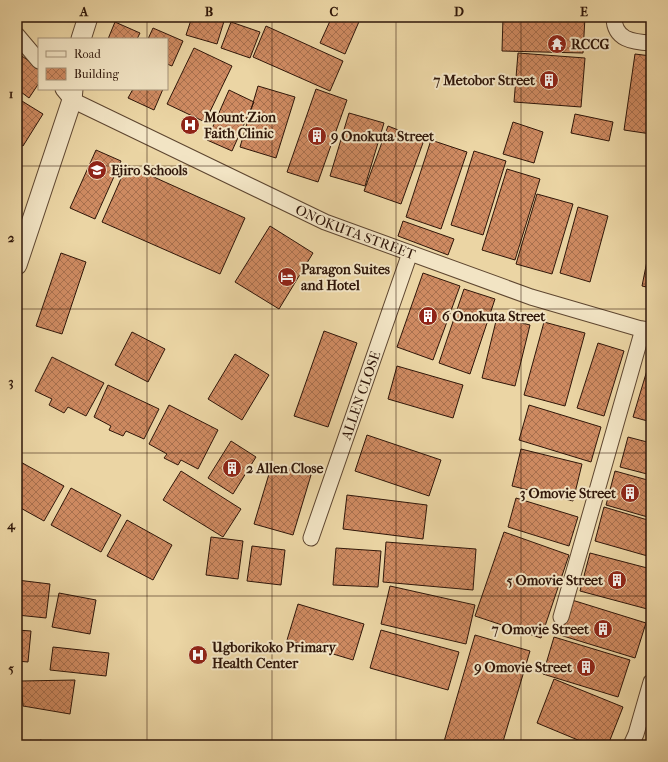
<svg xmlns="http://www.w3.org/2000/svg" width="668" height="762" viewBox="0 0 668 762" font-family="'IM FELL French Canon',serif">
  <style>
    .building { fill: url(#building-cross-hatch); stroke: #2f1609 }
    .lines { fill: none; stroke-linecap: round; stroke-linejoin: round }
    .minor-casing { stroke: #5e4630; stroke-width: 17 }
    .tertiary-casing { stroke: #5e4630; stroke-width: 21 }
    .minor { stroke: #f2e4c4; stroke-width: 15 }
    .tertiary { stroke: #f2e4c4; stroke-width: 19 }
    .grid { fill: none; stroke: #2f1609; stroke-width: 1; stroke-opacity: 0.55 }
    .labels { text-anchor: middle; stroke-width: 4; stroke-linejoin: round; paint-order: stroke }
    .poi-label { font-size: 14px; font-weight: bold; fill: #2f1609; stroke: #f2e4c4; text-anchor: start }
    .street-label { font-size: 14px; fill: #2f1609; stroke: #f2e4c4 }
    .neatline { fill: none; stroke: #2f1609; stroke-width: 1.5 }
    .grid-label { font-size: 13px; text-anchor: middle; font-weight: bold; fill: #2f1609 }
  </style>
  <defs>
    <pattern id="building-cross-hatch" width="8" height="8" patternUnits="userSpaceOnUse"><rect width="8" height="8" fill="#ce8a61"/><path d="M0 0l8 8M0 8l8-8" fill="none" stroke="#a8704e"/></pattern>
  </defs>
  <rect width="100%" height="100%" fill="#ebd5a4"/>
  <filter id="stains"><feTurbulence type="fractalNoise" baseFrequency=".005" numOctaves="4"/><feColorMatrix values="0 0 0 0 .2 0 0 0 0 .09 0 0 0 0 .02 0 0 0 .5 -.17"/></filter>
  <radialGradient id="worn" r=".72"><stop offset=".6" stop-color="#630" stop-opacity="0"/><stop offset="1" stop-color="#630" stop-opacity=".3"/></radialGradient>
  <path class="building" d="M192,17H221L225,18L217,44L186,35Z
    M320,17H361L345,54L320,43L330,21Z
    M503,17H585L583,53L502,51Z
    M115,22L140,33L137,39H108Z
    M231,22L260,32L250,58L221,48Z
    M266,26L343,61L330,91L253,57Z
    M153,28L183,41L172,66L167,64V39H148Z
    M194,48L232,66L205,122L167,104Z
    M518,53L585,58L581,107L514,102Z
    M19,54L39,68V83L29,98L17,89V57Z
    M635,54L651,56V134L624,130Z
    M258,86L295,97L276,158L240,147Z
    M133,89H163L154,110L128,98Z
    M316,89L347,100L318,182L287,172Z
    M229,90L254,102L232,151L207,140Z
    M17,98L43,114L23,146L17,143Z
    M349,113L384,123L365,186L330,176Z
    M575,114L613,122L609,141L571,133Z
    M513,122L543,132L534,163L503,154Z
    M388,126L424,140L401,204L364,191Z
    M431,140L467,152L441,229L406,217Z
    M96,150L121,161L95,219L70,208Z
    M474,151L506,161L483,235L451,225Z
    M127,165L245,218L220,274L102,222Z
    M507,169L540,179L515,260L482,250Z
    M537,194L573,204L552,274L516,264Z
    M578,207L608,216L590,282L560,273Z
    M403,221L454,239L448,255L398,236Z
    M270,226L313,253L279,309L235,282Z
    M651,241V288L642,286Z
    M61,253L86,262L62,334L36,326Z
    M423,273L460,286L433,360L397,347Z
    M464,289L495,299L470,374L439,363Z
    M497,317L530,325L515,386L482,378Z
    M544,322L585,333L565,406L524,395Z
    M324,331L357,343L328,427L294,416Z
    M132,332L165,349L148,382L115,365Z
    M598,343L624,351L604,416L577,408Z
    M235,354L269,375L242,420L208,399Z
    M52,357L104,383L86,416L68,407L64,413L49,405L52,399L35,391Z
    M651,357V422L633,417Z
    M397,366L463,385L453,418L388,399Z
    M108,385L159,409L144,439L126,431L123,436L109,430L111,426L94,417Z
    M169,405L218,430L198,469L181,460L178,465L164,458L167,454L149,444Z
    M529,405L601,427L591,462L519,440Z
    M367,435L441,460L429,496L355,471Z
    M628,437L651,443V475L620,467Z
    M231,441L256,457L233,494L208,478Z
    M521,449L582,464L573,501L512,486Z
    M17,460L64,486L44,521L17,506Z
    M272,464L311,475L293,535L254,524Z
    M181,471L241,509L223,537L163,500Z
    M615,471L651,481V518L606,505Z
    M71,488L121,515L101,552L51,525Z
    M347,495L427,505L423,539L343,529Z
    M516,498L578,517L569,546L508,527Z
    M604,507L651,521V557L595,541Z
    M127,520L172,545L153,580L107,556Z
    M504,532L569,555L541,638L475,616Z
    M211,537L243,541L238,579L206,575Z
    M386,542L476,549L473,590L383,582Z
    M252,546L285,550L281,585L247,581Z
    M336,548L381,551L378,587L333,585Z
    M590,553L651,569V610L580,591Z
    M17,580L50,584L46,618L17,615Z
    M390,586L475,605L466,644L381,624Z
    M59,593L96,600L90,634L52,627Z
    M572,600L646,623L635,658L560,635Z
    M298,604L364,624L353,660L287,640Z
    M17,630L31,631L28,662L17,661Z
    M381,630L459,652L448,690L370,668Z
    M475,635L530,651L502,745H443Z
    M554,637L630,660L618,697L543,674Z
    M53,647L109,653L106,676L50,670Z
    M554,679L623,707L608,745H590L537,723Z
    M75,680L70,714L23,706L21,681Z
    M40,740L65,745H39Z"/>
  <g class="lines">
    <g class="minor-casing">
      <g id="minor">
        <path d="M614,17C614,40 633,42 651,43"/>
        <path d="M17,35L39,61"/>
        <path id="s1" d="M63,89L72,100L325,222L531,297L651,332"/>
        <path id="s2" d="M311,538L410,253"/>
        <path d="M561,617L643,329"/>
        <path d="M631,745L636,734L651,682"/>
      </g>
    </g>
    <g class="tertiary-casing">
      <path id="tertiary" d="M81,39L88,17
        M17,265L72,100L73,89"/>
    </g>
    <use href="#minor" class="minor"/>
    <use href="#tertiary" class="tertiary"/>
  </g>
  <path class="grid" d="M147,17V39M272,17V745M396,17V745M521,17V745M147,89V745M17,166H651M17,309H651M17,453H651M17,596H651"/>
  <defs>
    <g id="temple-disc" transform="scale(1)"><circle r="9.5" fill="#8f2418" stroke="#f2e4c4"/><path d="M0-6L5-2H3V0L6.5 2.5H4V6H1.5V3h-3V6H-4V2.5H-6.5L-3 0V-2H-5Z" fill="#fff"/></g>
    <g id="building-disc" transform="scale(1)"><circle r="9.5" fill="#8f2418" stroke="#f2e4c4"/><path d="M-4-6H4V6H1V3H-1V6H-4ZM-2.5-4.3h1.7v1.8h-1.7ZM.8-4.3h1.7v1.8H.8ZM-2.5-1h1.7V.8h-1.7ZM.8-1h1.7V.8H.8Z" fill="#fff"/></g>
    <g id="hospital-disc" transform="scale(1)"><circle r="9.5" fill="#8f2418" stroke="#f2e4c4"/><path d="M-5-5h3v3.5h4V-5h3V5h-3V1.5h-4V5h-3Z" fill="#fff"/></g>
    <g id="school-disc" transform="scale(1)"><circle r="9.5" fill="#8f2418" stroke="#f2e4c4"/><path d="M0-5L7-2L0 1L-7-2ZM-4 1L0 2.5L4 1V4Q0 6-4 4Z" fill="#fff"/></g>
    <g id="hotel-disc" transform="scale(1)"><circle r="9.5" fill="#8f2418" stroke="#f2e4c4"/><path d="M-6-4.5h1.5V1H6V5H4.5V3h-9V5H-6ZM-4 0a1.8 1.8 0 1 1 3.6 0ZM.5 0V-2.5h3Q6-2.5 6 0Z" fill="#fff"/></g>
  </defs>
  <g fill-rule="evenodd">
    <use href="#temple-disc" x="557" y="44"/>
    <use href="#building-disc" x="549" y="80"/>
    <use href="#hospital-disc" x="190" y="125"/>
    <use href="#building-disc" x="317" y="136"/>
    <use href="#school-disc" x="97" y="170"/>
    <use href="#hotel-disc" x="287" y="277"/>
    <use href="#building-disc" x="428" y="316"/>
    <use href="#building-disc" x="232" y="468"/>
    <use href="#building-disc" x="630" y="493"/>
    <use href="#building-disc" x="617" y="580"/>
    <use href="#building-disc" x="603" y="629"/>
    <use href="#hospital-disc" x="198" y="655"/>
    <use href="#building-disc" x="586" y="667"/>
  </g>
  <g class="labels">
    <g class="poi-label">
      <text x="571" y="49">RCCG</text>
      <text x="535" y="85" text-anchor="end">7 Metobor Street</text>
      <text x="204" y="122">Mount Zion<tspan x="204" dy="16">Faith Clinic</tspan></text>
      <text x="331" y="141">9 Onokuta Street</text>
      <text x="111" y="175">Ejiro Schools</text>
      <text x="301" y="274">Paragon Suites<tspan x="301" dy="16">and Hotel</tspan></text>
      <text x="442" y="321">6 Onokuta Street</text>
      <text x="246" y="473">2 Allen Close</text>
      <text x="616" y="498" text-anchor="end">3 Omovie Street</text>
      <text x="603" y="585" text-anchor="end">5 Omovie Street</text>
      <text x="589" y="634" text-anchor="end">7 Omovie Street</text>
      <text x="212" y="652">Ugborikoko Primary<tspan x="212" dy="16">Health Center</tspan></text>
      <text x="572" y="672" text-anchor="end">9 Omovie Street</text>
    </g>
    <g class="street-label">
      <text dy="5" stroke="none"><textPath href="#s1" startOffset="327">ONOKUTA STREET</textPath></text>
      <text dy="5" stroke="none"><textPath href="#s2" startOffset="151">ALLEN CLOSE</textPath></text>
    </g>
  </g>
  <rect width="668" height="762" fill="none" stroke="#ebd5a4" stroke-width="44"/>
  <rect x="38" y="38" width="130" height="52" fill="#f2e4c4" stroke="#a49279"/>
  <rect x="46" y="51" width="20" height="6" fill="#f2e4c4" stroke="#a49279"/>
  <text x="74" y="58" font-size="12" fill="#2f1609">Road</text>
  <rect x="46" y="68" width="20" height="12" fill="url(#building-cross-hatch)" stroke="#a49279"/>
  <text x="74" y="78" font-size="12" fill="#2f1609">Building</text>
  <rect x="22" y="22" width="624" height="718" class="neatline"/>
  <g class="grid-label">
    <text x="84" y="16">A</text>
    <text x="209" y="16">B</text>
    <text x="334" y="16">C</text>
    <text x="459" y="16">D</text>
    <text x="584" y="16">E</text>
    <text x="11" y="98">1</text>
    <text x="11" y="242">2</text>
    <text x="11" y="386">3</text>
    <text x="11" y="529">4</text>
    <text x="11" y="673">5</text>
  </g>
  <rect width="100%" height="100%" filter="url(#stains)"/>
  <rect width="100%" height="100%" fill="url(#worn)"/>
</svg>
